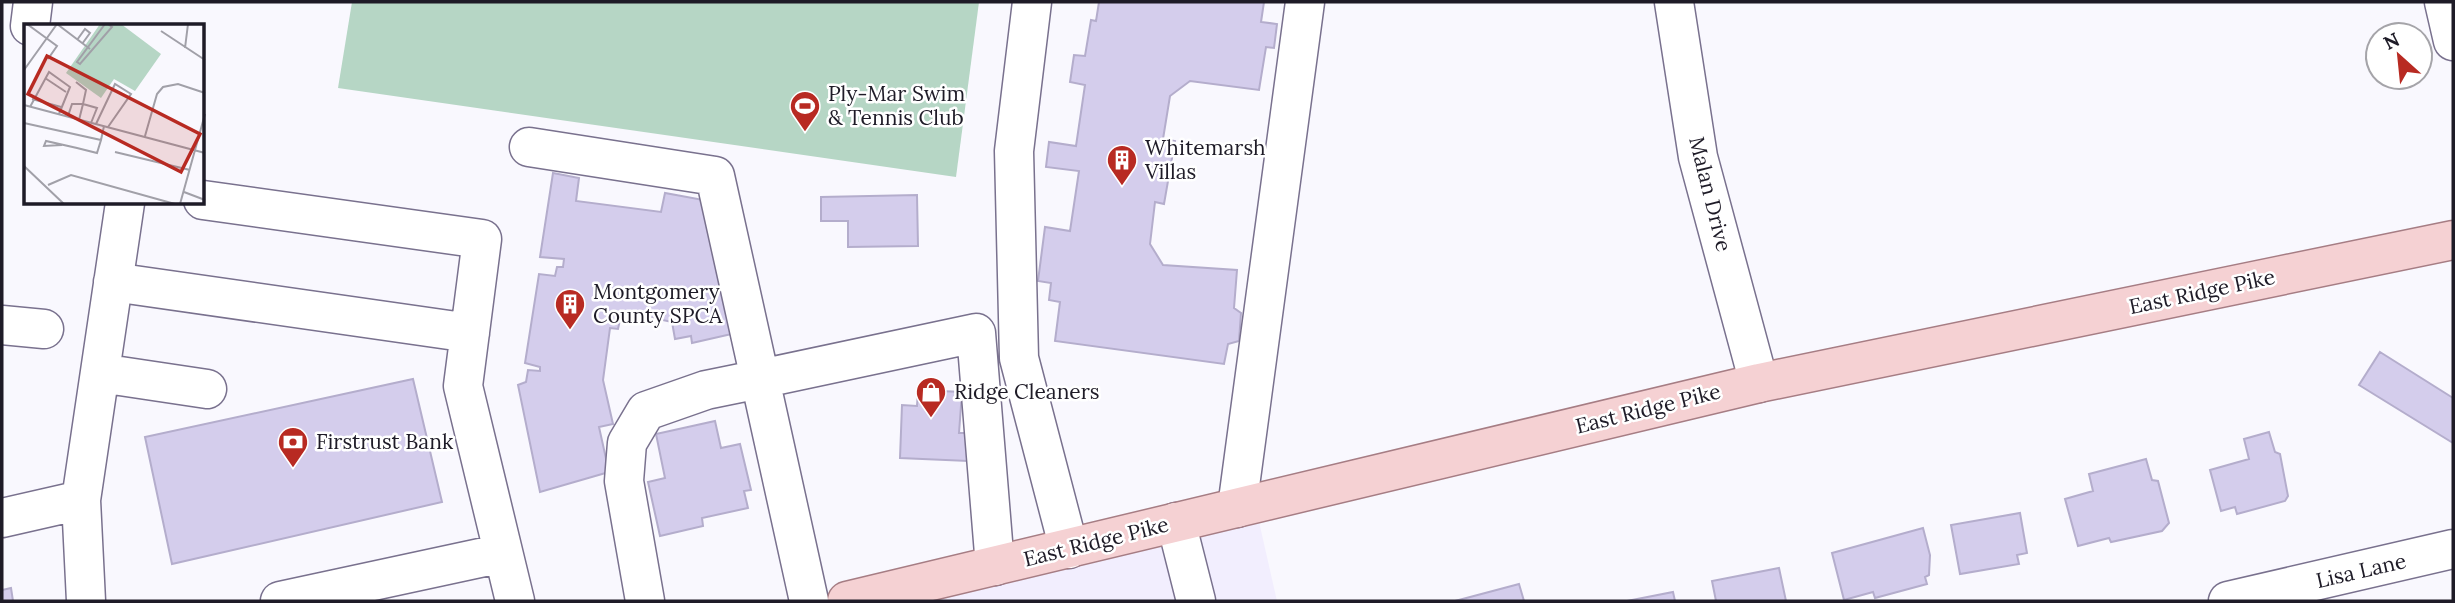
<svg xmlns="http://www.w3.org/2000/svg" width="2455" height="603" viewBox="0 0 2455 603" font-family="Lora,serif">
  <style>
    .built { fill: #f2eefe }
    .green { fill: #b6d6c5 }
    .building { fill: #d4cdec; stroke: #b4adcc; stroke-width: 2 }
    .lines { fill: none; stroke-linecap: round; stroke-linejoin: round }
    .minor-casing { stroke: #79718e; stroke-width: 41 }
    .major-casing { stroke: #a67d84; stroke-width: 41 }
    .minor { stroke: #fff; stroke-width: 38 }
    .major { stroke: #f5d1d3; stroke-width: 38 }
    .labels { text-anchor: middle; stroke-width: 5; stroke-linejoin: round; paint-order: stroke }
    .poi-label { font-size: 21px; fill: #1e1b27; stroke: #fff; text-anchor: start }
    .street-label { font-size: 21px; fill: #1e1b27; stroke: #fff }
    .inset-road { fill: none; stroke: #a1a0a8; stroke-width: 2 }
    .view { fill: #b82a22; fill-opacity: 0.15; stroke: #b82a22; stroke-width: 3.5 }
    .inset-edge { fill: none; stroke: #1e1b27; stroke-width: 3.5 }
  </style>
  <rect width="100%" height="100%" fill="#f9f8fe"/>
  <path class="built" d="M1255,504L1277,601H847Z"/>
  <path class="green" d="M352,2H979L956,177L338,88Z"/>
  <path class="building" d="M1099,2H1264L1261,22L1277,24L1274,48L1266,47L1259,90L1190,81L1170,96L1163,139L1175,141L1164,204L1155,202L1150,244L1163,265L1237,270L1234,308L1241,313L1239,341L1228,344L1224,364L1055,341L1060,302L1049,300L1051,283L1038,281L1045,227L1070,231L1079,171L1046,167L1049,142L1076,146L1085,85L1070,82L1074,55L1085,56L1091,20L1096,21Z
    M553,173L579,178L576,201L661,212L665,193L709,201L736,333L692,343L691,336L675,339L672,322L622,311L618,329L610,328L603,380L613,424L599,427L609,472L540,492L518,385L526,382L528,370L540,371V367L525,363L539,274L555,276L557,267H563L564,259L540,257Z
    M917,195L918,246L848,247V221H821V197Z
    M2380,352L2453,398V443L2359,385Z
    M413,379L442,502L172,564L145,437Z
    M918,390L962,392L959,433H969L968,461L900,458L902,405L917,406Z
    M715,421L721,448L740,444L751,490L744,491L748,508L702,518L703,526L660,536L648,482L665,478L656,434Z
    M2269,432L2275,452L2280,454L2288,496L2285,501L2237,514L2235,507L2221,511L2210,470L2249,459L2244,439Z
    M2146,459L2152,480L2158,481L2169,523L2162,531L2111,542L2109,538L2078,546L2065,499L2093,491L2089,474Z
    M2020,513L2027,553L2017,555L2019,564L1960,574L1951,525Z
    M1923,528L1930,555L1929,575L1925,577L1927,584L1875,598L1873,592L1844,600L1832,553Z
    M1779,568L1786,601H1716L1712,581Z
    M1519,584L1524,601H1455Z
    M11,588L13,601H2V590Z
    M1673,592L1675,601H1627Z"/>
  <g class="lines">
    <g class="minor-casing">
      <path id="minor" d="M1032,2L1014,151L1019,358L1069,549
        M1674,2L1698,157L1759,383
        M2444,2L2453,41
        M30,26L33,2
        M529,147L715,176L760,379L976,333L995,566
        M203,200L482,239L463,386L515,601
        M113,282L470,333
        M2,325L44,329
        M100,373L207,389
        M1237,508L1305,2
        M2,518L81,500
        M1176,522L1196,601
        M86,601L81,500L125,203
        M280,601L503,553
        M645,601L624,481L627,443L646,411L706,390L760,379L809,601
        M2228,601L2453,549"/>
    </g>
    <g class="major-casing">
      <path id="major" d="M847,601L1759,383L2453,240"/>
    </g>
    <use href="#minor" class="minor"/>
    <use href="#major" class="major"/>
  </g>
  <defs>
    <g id="stadium-pin" transform="scale(1.575)"><path d="M0 17L-7.5 6A9.5 9.5 0 1 1 7.5 6Z" fill="#b82a22" stroke="#fff"/><path d="M0-5a6.5 5 0 1 0 0 10a6.5 5 0 1 0 0-10ZM-3.5-1.8h7v3.6h-7Z" fill="#fff"/></g>
    <g id="building-pin" transform="scale(1.575)"><path d="M0 17L-7.5 6A9.5 9.5 0 1 1 7.5 6Z" fill="#b82a22" stroke="#fff"/><path d="M-4-6H4V6H1V3H-1V6H-4ZM-2.5-4.3h1.7v1.8h-1.7ZM.8-4.3h1.7v1.8H.8ZM-2.5-1h1.7V.8h-1.7ZM.8-1h1.7V.8H.8Z" fill="#fff"/></g>
    <g id="shop-pin" transform="scale(1.575)"><path d="M0 17L-7.5 6A9.5 9.5 0 1 1 7.5 6Z" fill="#b82a22" stroke="#fff"/><path d="M-5-2.5h2.3a2.7 3.5 0 0 1 5.4 0H5L5.5 6h-11ZM-1.5-2.5h3a1.5 2.3 0 0 0-3 0Z" fill="#fff"/></g>
    <g id="bank-pin" transform="scale(1.575)"><path d="M0 17L-7.5 6A9.5 9.5 0 1 1 7.5 6Z" fill="#b82a22" stroke="#fff"/><path d="M-6-4H6V4H-6ZM0-2.3a2.3 2.3 0 1 0 0 4.6a2.3 2.3 0 1 0 0-4.6Z" fill="#fff"/></g>
  </defs>
  <g fill-rule="evenodd">
    <use href="#stadium-pin" x="805" y="106"/>
    <use href="#building-pin" x="1122" y="160"/>
    <use href="#building-pin" x="570" y="304"/>
    <use href="#shop-pin" x="931" y="392"/>
    <use href="#bank-pin" x="293" y="442"/>
  </g>
  <g class="labels">
    <g class="poi-label">
      <text x="828" y="101">Ply-Mar Swim<tspan x="828" dy="24">&amp; Tennis Club</tspan></text>
      <text x="1145" y="155">Whitemarsh<tspan x="1145" dy="24">Villas</tspan></text>
      <text x="593" y="299">Montgomery<tspan x="593" dy="24">County SPCA</tspan></text>
      <text x="954" y="399">Ridge Cleaners</text>
      <text x="316" y="449">Firstrust Bank</text>
    </g>
    <g class="street-label">
      <text transform="translate(1710 194) rotate(76)" y="7">Malan Drive</text>
      <text transform="translate(2202 292) rotate(-12)" y="7">East Ridge Pike</text>
      <text transform="translate(1648 409) rotate(-14)" y="7">East Ridge Pike</text>
      <text transform="translate(1096 542) rotate(-14)" y="7">East Ridge Pike</text>
      <text transform="translate(2361 571) rotate(-13)" y="7">Lisa Lane</text>
    </g>
  </g>
  <g transform="translate(24 24)">
    <rect width="180" height="180" fill="#f9f8fe"/>
    <path d="M76,0H97L137,30L111,67L90,55L77,74L42,49Z" fill="#b6d6c5"/>
    <path class="inset-road" d="M3,0L33,22L24,35M33,0L66,25M81,0L53,38L56,40L88,3L84,0M137,7L181,36M53,16L61,5L66,9L58,20M161,24L164,0M0,46L33,0M21,54L42,68M52,58L62,66L59,80L73,84L67,99M8,75L37,83M0,81L181,129M6,83L25,48L46,63L35,90M44,92L48,80H59L55,96M0,99L77,116L80,102M72,100L91,60L107,70L84,103M121,112L133,70L139,63L154,60L181,69M38,121L20,122L22,117L53,124L73,129L77,116M91,128L166,146M0,142L40,180M24,161L47,151L151,180M160,168L181,176M156,180L181,90"/>
    <path class="view" d="M23,32L176,110L157,148L4,70Z"/>
    <rect width="180" height="180" class="inset-edge"/>
  </g>
  <rect width="2455" height="603" fill="none" stroke="#1e1b27" stroke-width="7"/>
  <g transform="translate(2399 56) rotate(333)"><circle r="33" fill="#ffffff" stroke="#a5a4a9" stroke-width="2"/>
  <path d="M0-5L12 26L0 18L-12 26Z" fill="#b82a22"/>
  <text y="-10" font-size="19" font-weight="bold" text-anchor="middle" fill="#1e1b27">N</text>
  </g>
</svg>
